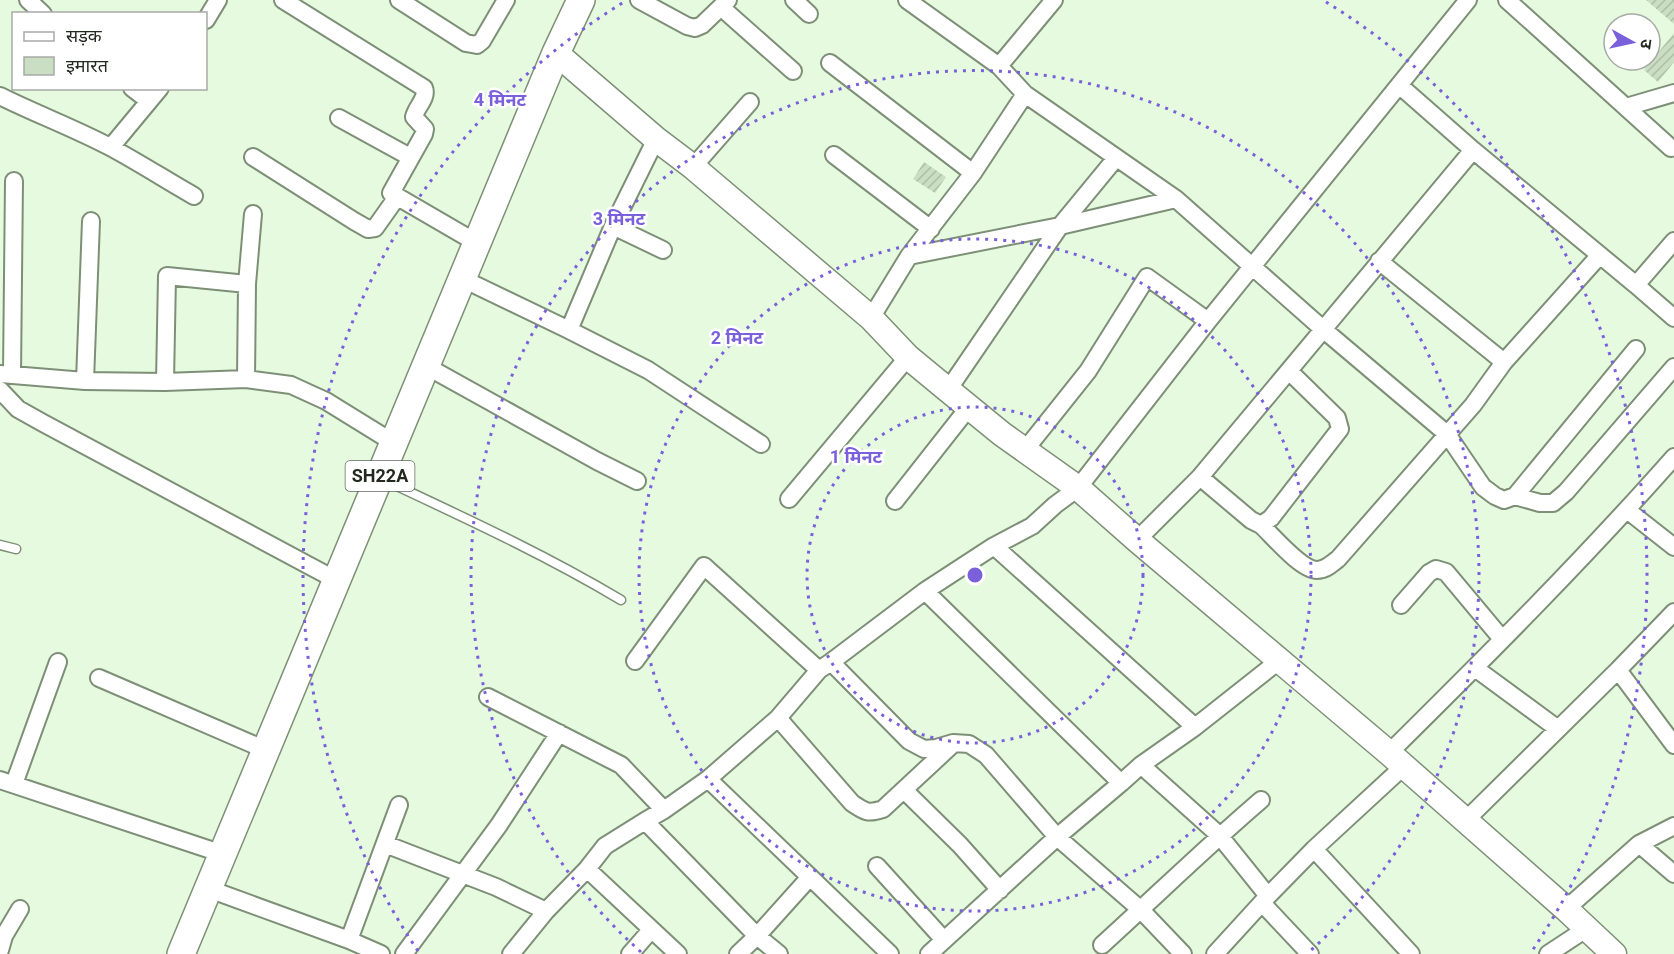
<svg xmlns="http://www.w3.org/2000/svg" width="1674" height="954" viewBox="0 0 1674 954" font-family="Roboto,'Noto Sans Devanagari',sans-serif">
  <style>
    .building { fill: url(#building-hatch) }
    .lines { fill: none; stroke-linecap: round; stroke-linejoin: round }
    .lane-casing { stroke: #7d9077; stroke-width: 11 }
    .street-casing { stroke: #7d9077; stroke-width: 20 }
    .secondary-casing { stroke: #7d9077; stroke-width: 27 }
    .primary-casing { stroke: #7d9077; stroke-width: 30 }
    .lane { stroke: #fff; stroke-width: 8 }
    .street { stroke: #fff; stroke-width: 16 }
    .secondary { stroke: #fff; stroke-width: 24 }
    .primary { stroke: #fff; stroke-width: 27 }
    .ring { fill: none; stroke: #7a60db; stroke-width: 3; stroke-dasharray: 3 6 }
    .labels { text-anchor: middle; stroke-width: 5; stroke-linejoin: round; paint-order: stroke }
    .shield { fill: #fff; stroke: #646a63; stroke-width: 1.5 }
    .shield-label { font-size: 18px; font-weight: bold; fill: #222a20 }
    .centre { fill: #7a60db; stroke: #fff; stroke-width: 3 }
    .ring-label { font-size: 18px; text-anchor: middle; font-weight: bold; fill: #7a60db; stroke: #fff; stroke-width: 5; stroke-linejoin: round; paint-order: stroke }
  </style>
  <defs>
    <pattern id="building-hatch" width="6" height="6" patternUnits="userSpaceOnUse" patternTransform="scale(1.5)"><rect width="6" height="6" fill="#c9dec3"/><path d="M-1 1l2-2M0 6l6-6M5 7l2-2" fill="none" stroke="#acbfa7"/></pattern>
  </defs>
  <rect width="100%" height="100%" fill="#e5fadf"/>
  <path class="building" d="M1646,0H1674V24Z
    M1674,33V62L1658,82L1644,70Z
    M924,162L946,177L935,193L913,179Z"/>
  <g class="lines">
    <g class="lane-casing">
      <path id="lane" d="M382,479C463,517 544,554 621,600
        M0,545L16,549"/>
    </g>
    <g class="street-casing">
      <path id="street" d="M28,0L43,14
        M283,0L424,88C428,98 416,107 414,117L425,129L424,134L391,193L477,243
        M399,0L466,43L477,45L482,41L506,0
        M639,0L687,26L695,28L702,25L728,0
        M794,0L809,14
        M907,0L999,66L1025,94L1176,199L1324,330L1447,434L1483,487L1495,496L1504,500L1515,496L1540,503H1553L1566,492L1674,367
        M1507,0L1671,148
        M722,8L793,71
        M206,20L218,0
        M830,63L973,173L909,256L871,318
        M999,66L1054,0
        M1399,85L1473,150L1636,285
        M132,88L149,101
        M0,96C36,114 74,128 110,147C138,162 166,180 194,196
        M1626,107L1674,93
        M339,118L410,157
        M111,147L160,88
        M834,155L931,229
        M253,157L354,221L368,229L375,228L397,197
        M693,167L750,102
        M973,173L1025,94
        M613,226L663,250
        M1674,241L1636,285L1674,318
        M909,256L1060,226L1176,199
        M1379,261L1504,362
        M463,279L569,330L613,226L656,139
        M569,330L648,370L761,444
        M426,366L597,461L637,481
        M0,374L85,381L165,382L246,379L291,385L326,401L394,443
        M12,374L14,181
        M246,379L247,284L253,214
        M85,381L91,221
        M165,382L167,276L247,284
        M0,390L18,409L43,423L336,580
        M948,390L1060,226L1116,158
        M1025,450L1088,371L1147,277L1208,321
        M1200,477L1251,520L1261,525L1271,518L1340,429L1337,418L1289,371
        M1515,496L1636,349
        M789,499L908,357
        M895,501L969,407
        M1627,510L1674,547
        M1261,525C1273,536 1301,570 1317,570C1326,570 1331,564 1338,559L1473,405L1504,362L1600,255
        M1137,540L1200,477L1473,150
        M994,546L1195,727
        M925,591L1121,783
        M1401,605L1429,573L1436,569L1446,572L1502,639
        M635,661L704,566L819,670
        M831,662L909,741L924,749L936,748L953,743L969,744L986,755L1057,837L1141,910L1183,954
        M1475,668L1558,729
        M1618,670L1674,745
        M99,678L266,750
        M488,697L621,765L664,810
        M778,718L852,803C865,812 868,814 883,809L953,744
        M1389,753C1486,657 1583,560 1674,457
        M1141,765L1219,835L1268,896
        M708,779L810,877L757,936L738,954
        M0,780L223,854
        M14,784L58,662
        M904,790L960,845L1000,890
        M645,821L757,936L779,954
        M1465,821L1618,670L1674,612
        M385,844L496,887L546,911
        M1639,844L1674,874
        M1314,849L1411,954
        M877,866L944,940
        M587,869L678,954
        M810,877L890,954
        M209,889L349,940L381,954
        M1262,903L1310,954
        M1566,909L1639,844L1674,826
        M349,940L399,805
        M1102,945C1155,897 1206,847 1261,800
        M0,950L4,936L20,909
        M404,954L499,825L559,733
        M511,954L546,911L587,869L605,846L645,821L664,810L708,779L778,718L819,670L831,662L925,591L994,546L1032,526L1055,505L1078,488L1208,321L1468,0
        M630,954L651,930
        M929,954L1057,837L1121,783L1141,765L1195,727L1280,660
        M1215,954L1268,896L1314,849L1404,766
        M1548,954L1586,929"/>
    </g>
    <g class="secondary-casing">
      <path id="secondary" d="M556,53L656,139L693,167L871,318L908,357L948,390L1002,434L1078,488L1137,540L1389,753L1566,909L1614,954"/>
    </g>
    <g class="primary-casing">
      <path id="primary" d="M181,954L556,53L581,0"/>
    </g>
    <use href="#lane" class="lane"/>
    <use href="#street" class="street"/>
    <use href="#secondary" class="secondary"/>
    <use href="#primary" class="primary"/>
  </g>
  <g class="ring">
    <circle cx="975" cy="575" r="168"/>
    <circle cx="975" cy="575" r="336"/>
    <path d="M641 952A504 504 0 1 1 1309 952"/>
    <path d="M418 951A672 672 0 0 1 624 2M1326 2A672 672 0 0 1 1532 951"/>
  </g>
  <g class="labels">
    <rect class="shield" x="345.5" y="461" width="69" height="30" rx="4.5"/>
    <g class="shield-label">
      <text x="380" y="482">SH22A</text>
    </g>
  </g>
  <circle cx="975" cy="575" r="9" class="centre"/>
  <g class="ring-label">
    <text x="500" y="106">4 मिनट</text>
    <text x="619" y="225">3 मिनट</text>
    <text x="737" y="344">2 मिनट</text>
    <text x="856" y="463">1 मिनट</text>
  </g>
  <rect x="12" y="12" width="195" height="78" fill="#ffffff" stroke="#a7aaa6" stroke-width="1.5"/>
  <rect x="24" y="32" width="30" height="9" fill="#ffffff" stroke="#a7aaa6" stroke-width="1.5"/>
  <text x="66" y="42" font-size="18" fill="#222a20">सड़क</text>
  <rect x="24" y="57" width="30" height="18" fill="#c9dec3" stroke="#a7aaa6" stroke-width="1.5"/>
  <text x="66" y="72" font-size="18" fill="#222a20">इमारत</text>
  <g transform="translate(1632 42) rotate(98)"><circle r="28" fill="#ffffff" stroke="#a7aaa6" stroke-width="1.5"/>
  <path d="M0-4.5L10 22L0 15L-10 22Z" fill="#7a60db"/>
  <text y="-9" font-size="16" font-weight="bold" text-anchor="middle" fill="#222a20">उ</text>
  </g>
</svg>
